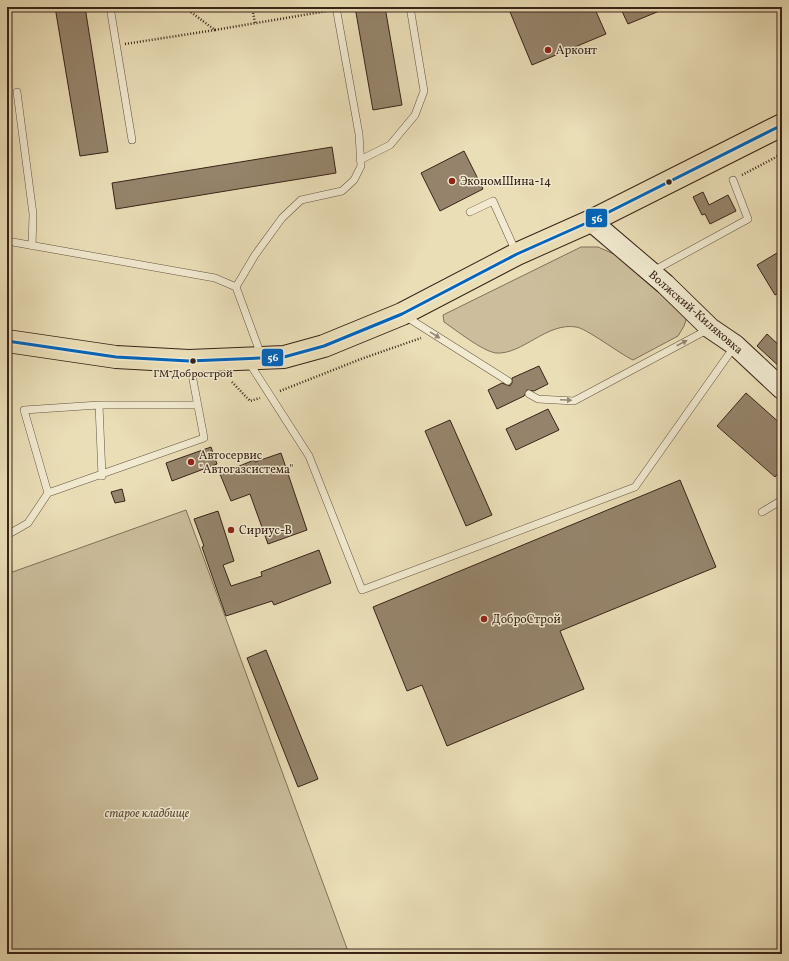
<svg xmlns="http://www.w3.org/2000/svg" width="789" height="961" viewBox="0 0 789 961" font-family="Vollkorn,serif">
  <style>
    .green { fill: #ccbe9c; stroke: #82705a }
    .building { fill: #95846b; stroke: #392318 }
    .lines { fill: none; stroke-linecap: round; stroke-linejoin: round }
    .lane-casing { stroke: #655240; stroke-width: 8 }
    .secondary-casing { stroke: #392318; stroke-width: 22 }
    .primary-casing { stroke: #392318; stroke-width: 24 }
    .path { stroke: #392318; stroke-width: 2.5; stroke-dasharray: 1 2; stroke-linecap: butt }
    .lane { stroke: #f1ead0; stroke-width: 7 }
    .secondary { stroke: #f1ead0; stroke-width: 20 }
    .primary { stroke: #eadeb7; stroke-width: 22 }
    .bus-1-casing { stroke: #f1ead0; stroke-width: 6 }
    .bus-1 { stroke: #0065bd; stroke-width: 3 }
    .oneway { fill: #958674 }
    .poi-dot { fill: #8f2418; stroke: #f1ead0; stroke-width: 1.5 }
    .bus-dot { fill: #392318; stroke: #f1ead0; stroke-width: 1.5 }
    .labels { text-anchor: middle; stroke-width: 3; stroke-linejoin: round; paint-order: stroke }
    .bus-label { font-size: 11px; fill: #392318; stroke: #f1ead0 }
    .poi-label { font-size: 12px; fill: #392318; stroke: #f1ead0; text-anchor: start }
    .street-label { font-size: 12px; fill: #392318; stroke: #f1ead0 }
    .park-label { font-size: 12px; font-style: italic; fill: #5e4a39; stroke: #f1ead0 }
    .line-badge { stroke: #f1ead0; stroke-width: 1.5 }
    .badge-label { font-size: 11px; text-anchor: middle; font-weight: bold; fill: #fff }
  </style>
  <rect width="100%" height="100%" fill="#eadeb7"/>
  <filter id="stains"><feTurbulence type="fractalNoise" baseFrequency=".005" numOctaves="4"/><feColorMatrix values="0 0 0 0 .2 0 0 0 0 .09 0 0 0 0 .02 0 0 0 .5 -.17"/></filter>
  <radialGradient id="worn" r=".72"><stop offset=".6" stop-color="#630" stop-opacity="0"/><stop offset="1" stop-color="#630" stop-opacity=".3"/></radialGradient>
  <path class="green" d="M581,247H598L616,255L687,317L684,326L678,336L633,360C620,354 586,328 576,327C547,322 522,355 496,353C482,351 456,330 444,322L443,315Z
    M186,510L349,954H7V574Z"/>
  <path class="building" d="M55,7H85L108,152L80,156Z
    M355,7H385L402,105L373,110Z
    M508,7H594L606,34L532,65Z
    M620,7H669L628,24Z
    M332,147L336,173L116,209L112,183Z
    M464,151L483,189L440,211L421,173Z
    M703,192L709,205L728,195L736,211L710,224L705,214L702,215L693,197Z
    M782,250V291L775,295L757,265Z
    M767,334L782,348V369L757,346Z
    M539,366L548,384L534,391L527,390L524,396L497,409L488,390L502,383L510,386L512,383V378Z
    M746,393L782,425V468L775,477L717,426Z
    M548,409L559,430L516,450L506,429Z
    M450,420L492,515L466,526L425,431Z
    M211,447L217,464L172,481L166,463Z
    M281,453L307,530L268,544L250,494L231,501L220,474L254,460L255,462Z
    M680,480L716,567L560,631L584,689L447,746L422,685L407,691L373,607Z
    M122,489L125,501L115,503L111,492Z
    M218,511L234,561L223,565L231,586L262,576L261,572L319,550L331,583L274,605L272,601L226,616L202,547L204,546L194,519Z
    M266,650L318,779L298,787L247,658Z"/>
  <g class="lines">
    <g class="lane-casing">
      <path id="lane" d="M110,7L132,140
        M17,92L33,214L32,246
        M360,160L390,145L415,115L424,91L410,7
        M470,212L493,201L516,252
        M7,241L215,278L236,287L261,355
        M653,271L748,219L733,180
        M236,287L255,255L282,218L301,200L342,191L354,180L361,166L359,134L336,7
        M405,316L508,381
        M248,361L309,456L362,590L635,487L734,347
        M529,394L538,399L574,401L709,329
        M99,405L102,476
        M48,493L24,410L99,405H197
        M762,512L782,500
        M7,535L28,523L48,493L204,438L190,364"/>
    </g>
    <g class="secondary-casing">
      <path id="secondary" d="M591,221L665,284L710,328L735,345L782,389"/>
    </g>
    <g class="primary-casing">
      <path id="primary" d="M7,341L116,357L189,361L284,357L324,346L402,314L517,254L591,221L782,125"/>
    </g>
    <path class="path" d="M252,7L255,23
      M215,30L327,11
      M125,44L215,30L184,7
      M742,175L782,154
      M232,382L250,401L260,398
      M280,391L361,359L421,338"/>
    <use href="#lane" class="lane"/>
    <use href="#secondary" class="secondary"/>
    <use href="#primary" class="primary"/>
    <g class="bus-1-casing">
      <path id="bus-1" d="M7,341L116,357L189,361L284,357L324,346L402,314L517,254L591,221L782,125"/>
    </g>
    <use href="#bus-1" class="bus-1"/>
  </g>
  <defs><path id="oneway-solid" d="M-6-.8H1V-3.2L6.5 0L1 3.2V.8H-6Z"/></defs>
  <g class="oneway">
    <use href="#oneway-solid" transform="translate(435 335) rotate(32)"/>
    <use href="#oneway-solid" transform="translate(682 343) rotate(-28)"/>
    <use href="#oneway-solid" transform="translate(566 400) rotate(2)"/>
  </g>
  <g class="poi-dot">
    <circle cx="548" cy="50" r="4"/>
    <circle cx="452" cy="181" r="4"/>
    <circle cx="191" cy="462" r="4"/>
    <circle cx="231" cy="530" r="4"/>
    <circle cx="484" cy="619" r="4"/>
  </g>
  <g class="bus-dot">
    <circle cx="669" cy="182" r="3.5"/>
    <circle cx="193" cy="361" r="3.5"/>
  </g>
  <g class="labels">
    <g class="bus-label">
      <text x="193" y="377">ГМ Добрострой</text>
    </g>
    <g class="poi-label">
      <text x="556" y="54">Арконт</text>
      <text x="460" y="185">ЭкономШина-14</text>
      <text x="199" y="459">Автосервис<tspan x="199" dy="14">"Автогазсистема"</tspan></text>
      <text x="239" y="534">Сириус-В</text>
      <text x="492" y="623">ДоброСтрой</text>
    </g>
    <g class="street-label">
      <text transform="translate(696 312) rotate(41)" y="4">Волжский-Киляковка</text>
    </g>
    <g class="park-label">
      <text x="147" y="817">старое кладбище</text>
    </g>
  </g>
  <g class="line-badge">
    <rect x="585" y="208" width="23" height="20" rx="4" fill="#0065bd"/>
    <rect x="261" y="348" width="23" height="19" rx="4" fill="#0065bd"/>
  </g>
  <g class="badge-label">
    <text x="597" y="222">56</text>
    <text x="273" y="361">56</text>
  </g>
  <rect width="789" height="961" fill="none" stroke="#eadeb7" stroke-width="24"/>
  <rect x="8" y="8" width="773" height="945" fill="none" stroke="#392318" stroke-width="2"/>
  <rect x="12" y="12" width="765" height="937" fill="none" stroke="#392318"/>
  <rect width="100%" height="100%" filter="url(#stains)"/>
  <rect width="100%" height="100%" fill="url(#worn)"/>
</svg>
